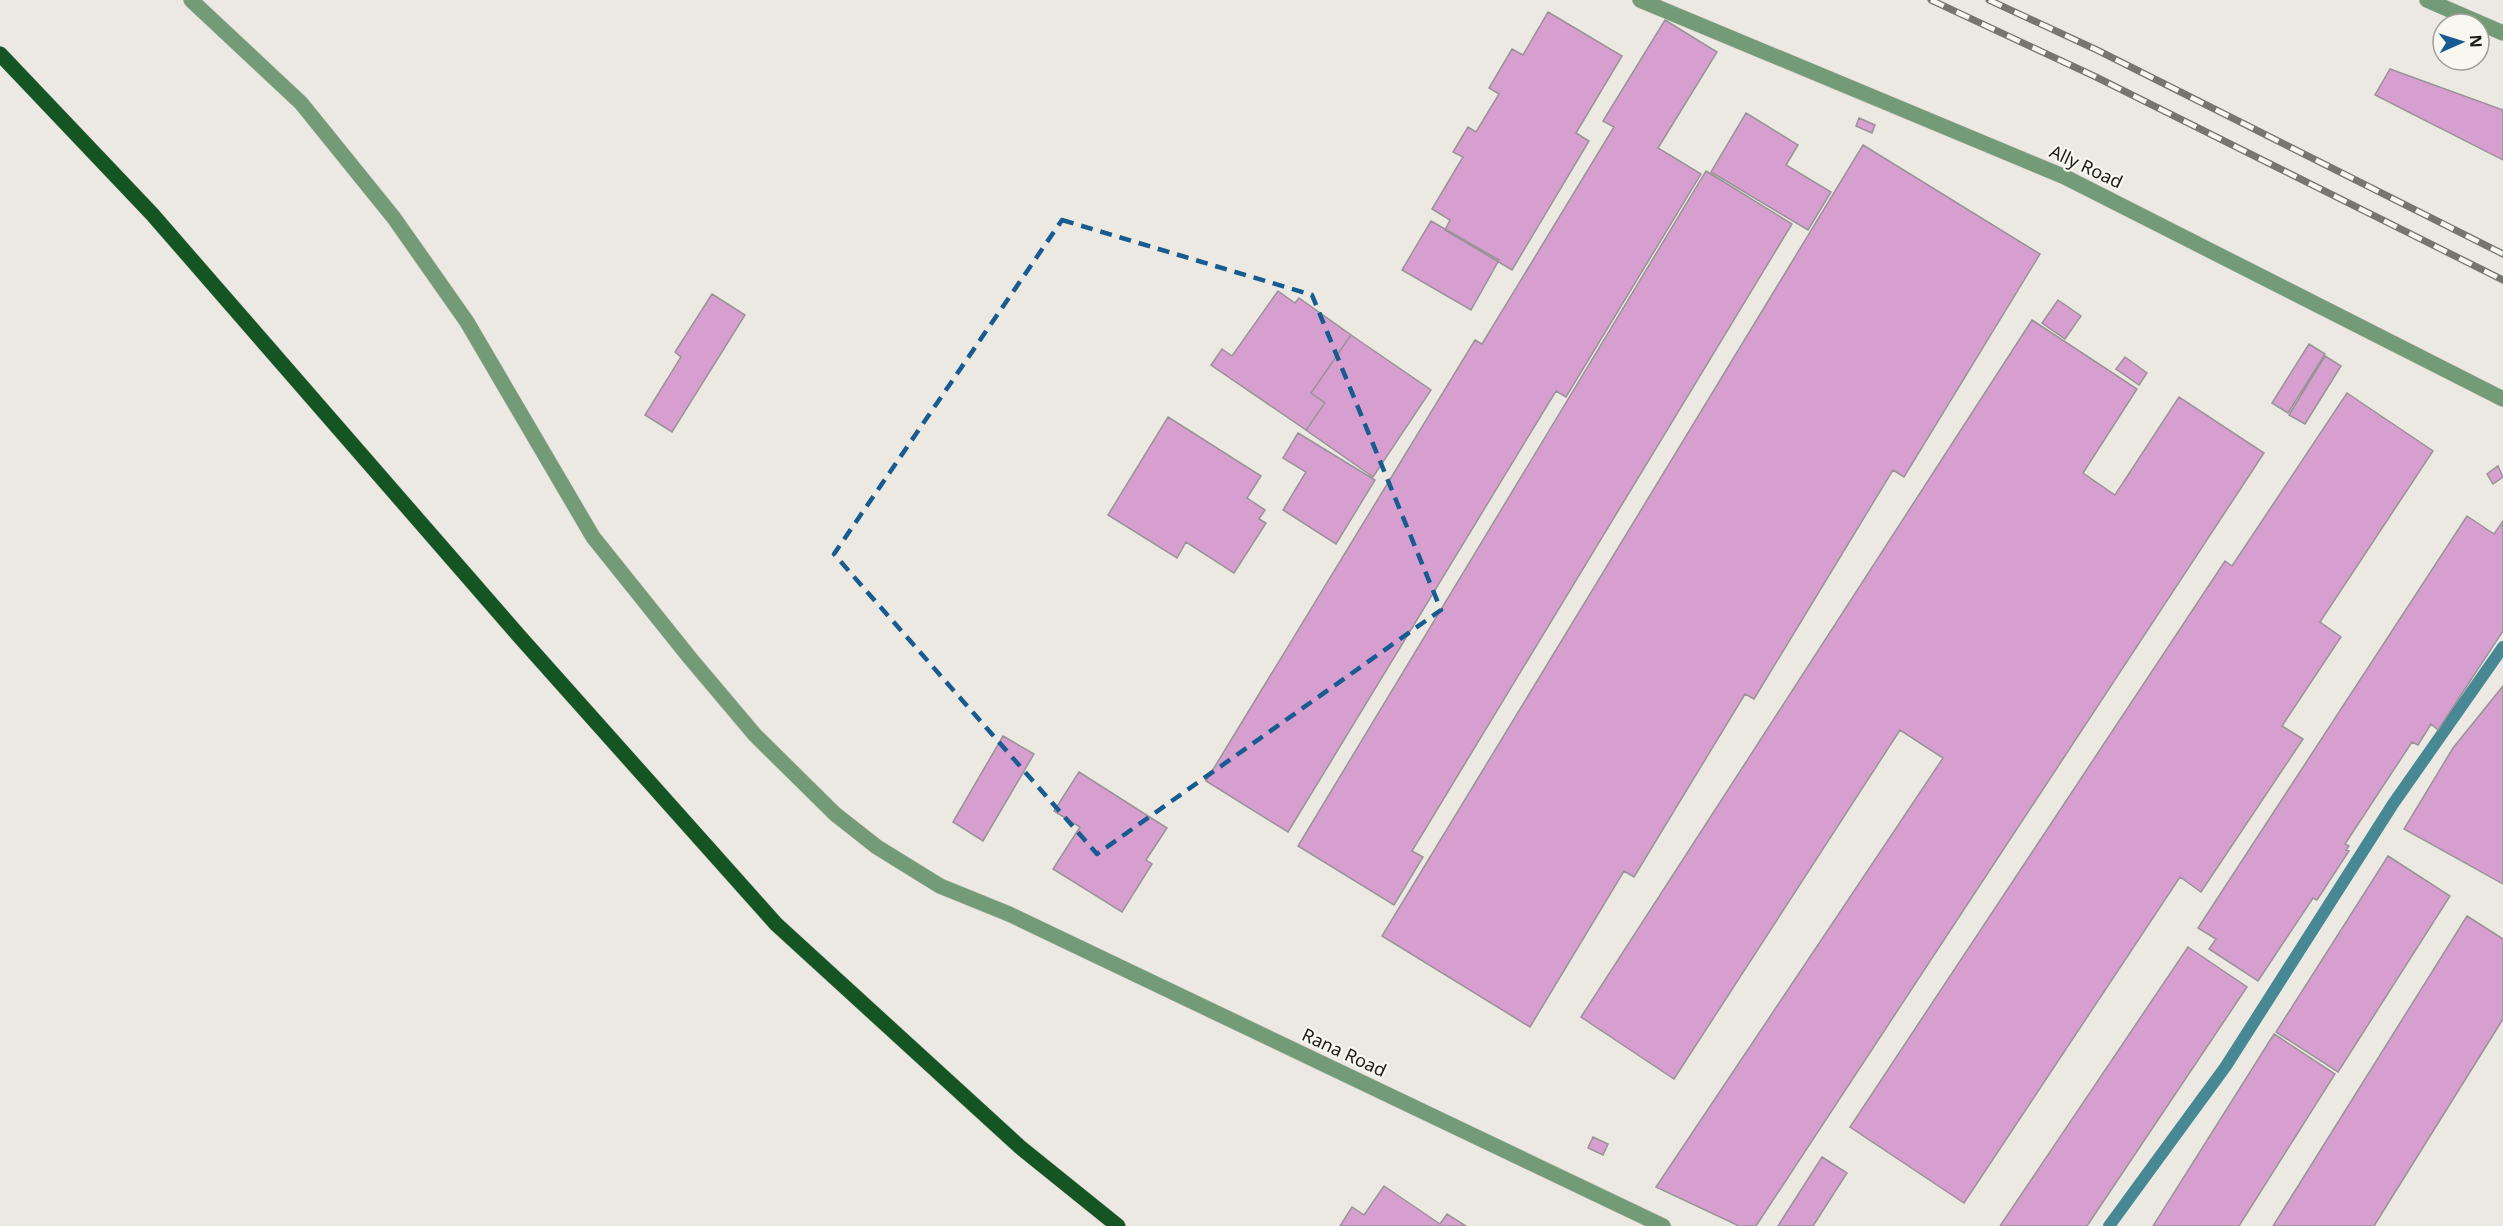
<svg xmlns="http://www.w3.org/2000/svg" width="2503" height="1226" viewBox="0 0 2503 1226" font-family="'Noto Sans',sans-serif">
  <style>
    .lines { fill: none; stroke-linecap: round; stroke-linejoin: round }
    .stream { stroke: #488794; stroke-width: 12 }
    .building { fill: #d79fcf; stroke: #999398; stroke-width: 1.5 }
    .service-casing { stroke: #c6c4be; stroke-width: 16 }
    .tertiary-casing { stroke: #c6c4be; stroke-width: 16 }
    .primary-casing { stroke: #c6c4be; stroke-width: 16 }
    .service { stroke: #749b77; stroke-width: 15 }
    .tertiary { stroke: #749b77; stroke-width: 15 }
    .primary { stroke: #155523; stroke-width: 15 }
    .rail-casing { stroke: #767570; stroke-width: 7 }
    .rail { stroke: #f8f7f0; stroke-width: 4.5; stroke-dasharray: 14; stroke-linecap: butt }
    .marked { fill: none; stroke: #175b90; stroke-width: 4.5; stroke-dasharray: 12 8; stroke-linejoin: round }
    .labels { text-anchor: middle; stroke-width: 4.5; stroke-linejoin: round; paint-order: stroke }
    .street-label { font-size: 18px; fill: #1d1c19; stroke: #f8f7f0 }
  </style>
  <rect width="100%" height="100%" fill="#ebe9e2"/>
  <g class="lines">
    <path class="stream" d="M2109,1226L2226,1066L2393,804L2503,647"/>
  </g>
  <path class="building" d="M1548,12L1622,56L1576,133L1589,141L1512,270L1445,230L1450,220L1432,209L1463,157L1453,152L1468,127L1476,132L1499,94L1489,88L1512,49L1523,55Z
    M1665,20L1717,52L1658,148L1701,174L1566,397L1556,391L1288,832L1206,781L1475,340L1482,344L1614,127L1603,121Z
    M2390,69L2503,110V160L2375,95Z
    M1746,113L1798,145L1786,165L1831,192L1808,230L1711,172Z
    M1859,118L1875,125L1872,133L1856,126Z
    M1863,145L2040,254L1904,477L1893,470L1754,699L1745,694L1634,877L1624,871L1530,1027L1382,936Z
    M1706,171L1792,224L1412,851L1423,857L1394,905L1298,846Z
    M1431,221L1499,260L1471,310L1402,270Z
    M1278,291L1295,303L1299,298L1351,335L1311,393L1325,403L1306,430L1211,365L1222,349L1232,356Z
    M712,294L745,315L672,432L645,415L681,357L675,352Z
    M2058,300L2081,316L2065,339L2042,323Z
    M2032,320L2137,389L2083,473L2115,495L2179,397L2264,453L1756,1226H1739L1656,1187L1943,758L1900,730L1674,1079L1581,1017Z
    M1351,335L1431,390L1373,477L1306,430L1325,403L1311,393Z
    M2309,344L2325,354L2288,413L2272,403Z
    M2325,356L2341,366L2305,424L2289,415Z
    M2125,357L2147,373L2139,385L2116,369Z
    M2347,393L2433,451L2320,622L2341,637L2282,726L2303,739L2201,892L2180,877L1964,1203L1850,1127L2225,561L2232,566Z
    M1168,417L1261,476L1247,498L1265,510L1259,519L1266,523L1234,573L1186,542L1177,558L1108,515Z
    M1298,433L1375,480L1336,544L1283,510L1306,472L1283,458Z
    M2498,466L2503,477L2493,484L2487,474Z
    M2467,516L2494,534L2503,521V631L2438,730L2431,724L2418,745L2412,742L2345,844L2349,846L2346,850L2349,851L2317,900L2313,898L2258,981L2209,949L2216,939L2198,928Z
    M2503,686V884L2404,829L2453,748Z
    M1003,736L1034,754L983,841L953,822Z
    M1079,772L1167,828L1146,860L1152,864L1122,912L1053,869L1080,827L1054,811Z
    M2388,856L2450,896L2338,1072L2276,1032Z
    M2467,916L2503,939V1019L2374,1226H2273Z
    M2188,947L2247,987L2087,1226H2000Z
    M2274,1034L2335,1074L2239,1226H2153Z
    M1593,1137L1608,1144L1603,1155L1588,1148Z
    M1822,1157L1847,1173L1813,1226H1778Z
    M1384,1186L1440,1224L1447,1214L1466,1226H1340L1352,1207L1364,1215Z"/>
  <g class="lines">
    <g class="service-casing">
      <path id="service" d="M191,0L301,103L394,218L467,322L593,537L690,658L755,735L835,814L877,847L940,886L1009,914L1663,1226
        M1640,0L2065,177L2503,399"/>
    </g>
    <g class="tertiary-casing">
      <path id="tertiary" d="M2427,0L2503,33"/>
    </g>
    <g class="primary-casing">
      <path id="primary" d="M0,54L152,214L520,637L776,924L1020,1147L1118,1226"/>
    </g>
    <use href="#service" class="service"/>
    <use href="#tertiary" class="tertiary"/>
    <use href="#primary" class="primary"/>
    <g class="rail-casing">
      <path id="rail" d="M1931,0L2096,77L2503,280
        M1989,0L2097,50L2503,254"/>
    </g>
    <use href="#rail" class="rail"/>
  </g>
  <path class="marked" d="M1062,220L1312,295L1441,610L1097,854L834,554Z"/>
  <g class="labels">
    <g class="street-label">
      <text transform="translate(2086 167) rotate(25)" y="6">Ally Road</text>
      <text transform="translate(1344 1053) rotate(25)" y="6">Rana Road</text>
    </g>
  </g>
  <g transform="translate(2461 42) rotate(87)"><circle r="28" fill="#f8f7f0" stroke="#a09f9a" stroke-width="1.5"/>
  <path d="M0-4.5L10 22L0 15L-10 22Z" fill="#175b90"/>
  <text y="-9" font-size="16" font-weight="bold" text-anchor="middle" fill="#1d1c19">N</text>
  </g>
</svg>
